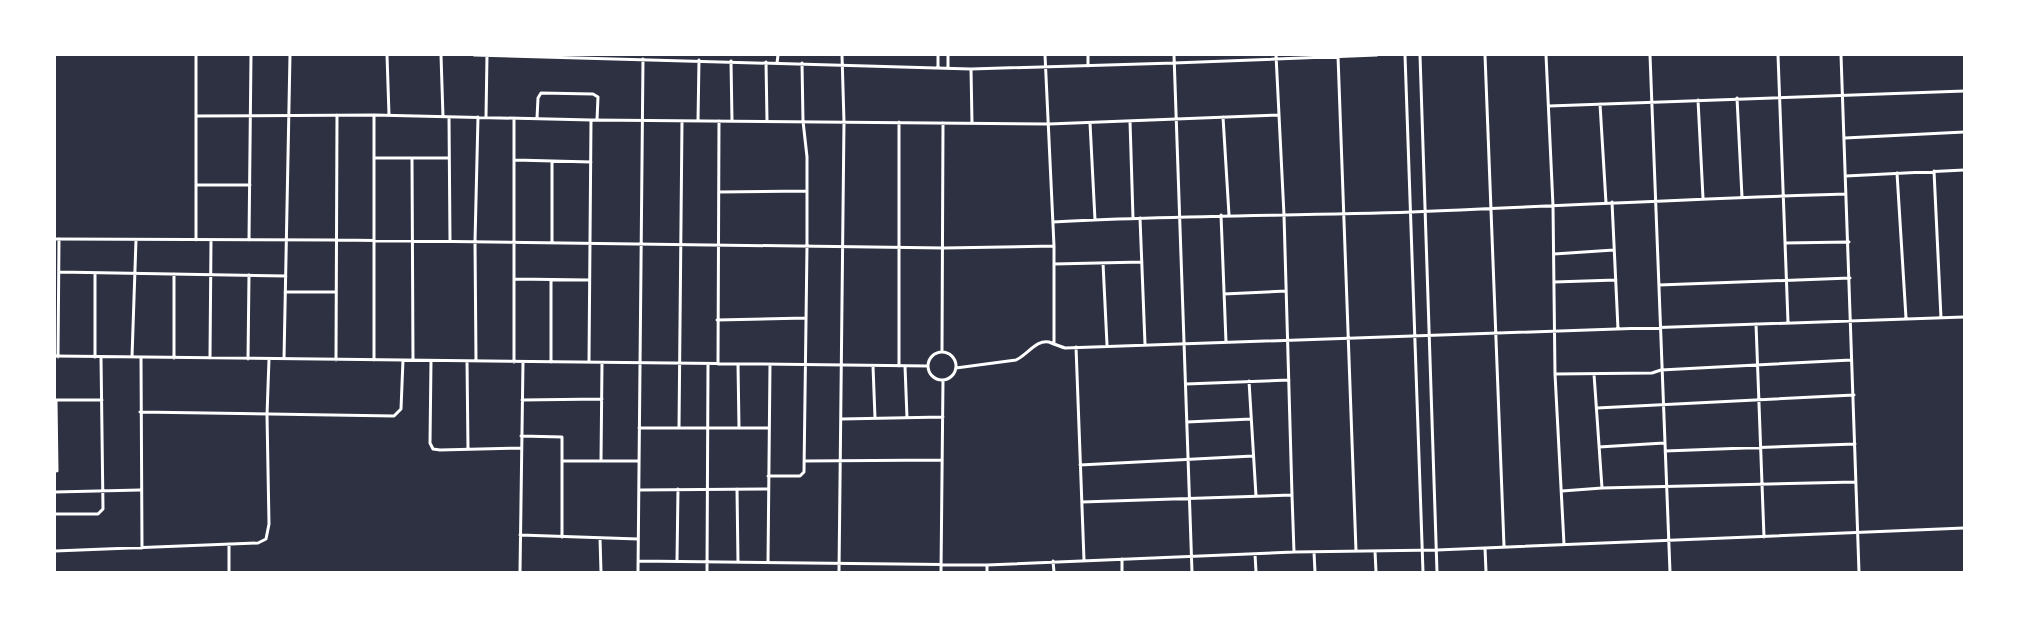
<svg xmlns="http://www.w3.org/2000/svg" width="2019" height="627" viewBox="0 0 2019 627" font-family="Literata,serif">
  <style>
    .lines { fill: none; stroke-linecap: round; stroke-linejoin: round }
    .minor { stroke: #fff; stroke-width: 3 }
  </style>
  <rect width="100%" height="100%" fill="#2d3142"/>
  <g class="lines">
    <path class="minor" d="M196,55V240
      M387,55L389,115
      M441,55L443,117
      M474,55L971,69L1174,63L1377,55
      M1045,55L1054,246V344
      M1088,55V66
      M1174,55L1192,572
      M1405,55L1423,572
      M1420,55L1437,572
      M1485,55L1504,546
      M1546,55L1553,206L1555,374L1564,544
      M1650,55L1670,572
      M1778,55L1788,322
      M1841,55L1859,572
      M1338,56L1356,551
      M731,61L732,121
      M766,62L767,121
      M777,63L778,55
      M938,67V55
      M948,68V55
      M971,69L972,123
      M1737,98L1742,197
      M1698,100L1703,198
      M1600,104L1606,203
      M1549,106L1964,91
      M374,115V360
      M196,116L374,115L591,120L1049,124L1279,115
      M449,117L450,241
      M486,117L487,55
      M1223,117L1229,215
      M537,118L538,98L541,93L593,94L598,97L597,120
      M698,121L699,60
      M1130,121L1133,218
      M1090,123L1095,220
      M1845,138L1964,132
      M374,158H449
      M412,158L413,360
      M515,160L591,162
      M1934,171L1941,318
      M1897,173L1906,318
      M1846,176L1964,170
      M196,185H250
      M719,192L807,191
      M1612,202L1618,329
      M1221,215L1226,342
      M1140,218L1145,344
      M1053,222C1172,215 1292,216 1412,212C1557,206 1701,198 1846,194
      M55,239L337,240L944,248L1054,246
      M249,240L251,55
      M552,242V162
      M1785,243L1849,242
      M1554,254L1614,250
      M1103,263L1107,345
      M1054,264L1142,262
      M59,272L286,276
      M95,273V357
      M514,279L589,280
      M1554,282L1616,280
      M1659,285L1850,278
      M285,292H336
      M1224,294L1286,291
      M717,320L806,318
      M1756,324L1764,537
      M1076,347L1084,560
      M942,352L943,123
      M928 366a14 14 0 1 1 28 0a14 14 0 1 1-28 0Z
      M55,356L928,366
      M58,357L59,239
      M132,357L136,240
      M141,357L142,548
      M174,358V274
      M210,358L211,240
      M248,359L249,275
      M284,359L290,55
      M336,360L337,115
      M431,361L430,443L433,449L440,450L521,448
      M467,361L468,449
      M476,361L475,241L478,117
      M514,362V118
      M551,362V280
      M589,362L591,120
      M718,364L719,121
      M738,364L739,428
      M873,366L875,418
      M899,366V122
      M905,366L907,418
      M956,368L1016,360C1027,355 1037,339 1049,342C1054,344 1059,346 1065,348L1964,317
      M1555,374L1652,373L1661,370L1851,360
      M1594,374L1602,488
      M1249,381L1256,496
      M1186,384L1289,380
      M55,400H102
      M56,400L57,471
      M522,400L602,399
      M1597,408L1854,395
      M140,412L394,416L401,409L403,360
      M841,419L943,417
      M1187,422L1251,419
      M639,428H769
      M679,428L682,121
      M521,436L562,437V537
      M1599,447L1664,443
      M1665,451L1855,444
      M562,461H639
      M601,461L602,363
      M804,461L942,460
      M1080,465L1253,456
      M768,476H800L804,472L807,246V157L803,121L802,63
      M737,489L738,562
      M639,490L768,489
      M1562,491L1602,488L1855,482
      M55,492L140,490
      M1292,495L1294,552
      M1082,502L1292,495L1284,215L1276,55
      M55,514H98L103,509L101,357
      M520,535L638,539
      M600,538L601,572
      M229,544V572
      M1485,548L1486,572
      M55,551L258,543L266,539L269,524L267,415L269,359
      M1375,551L1376,572
      M1314,552L1315,572
      M1255,554L1256,572
      M1122,559V572
      M638,561L987,565L1294,552L1437,550L1964,528
      M677,561L678,489
      M1053,561L1054,572
      M768,562L770,365
      M520,572L523,362
      M638,572L643,59
      M707,572L708,364
      M839,572L844,122L842,55
      M941,572L943,380
      M987,572V565"/>
  </g>
  <rect width="2019" height="627" fill="none" stroke="#ffffff" stroke-width="112"/>
</svg>
